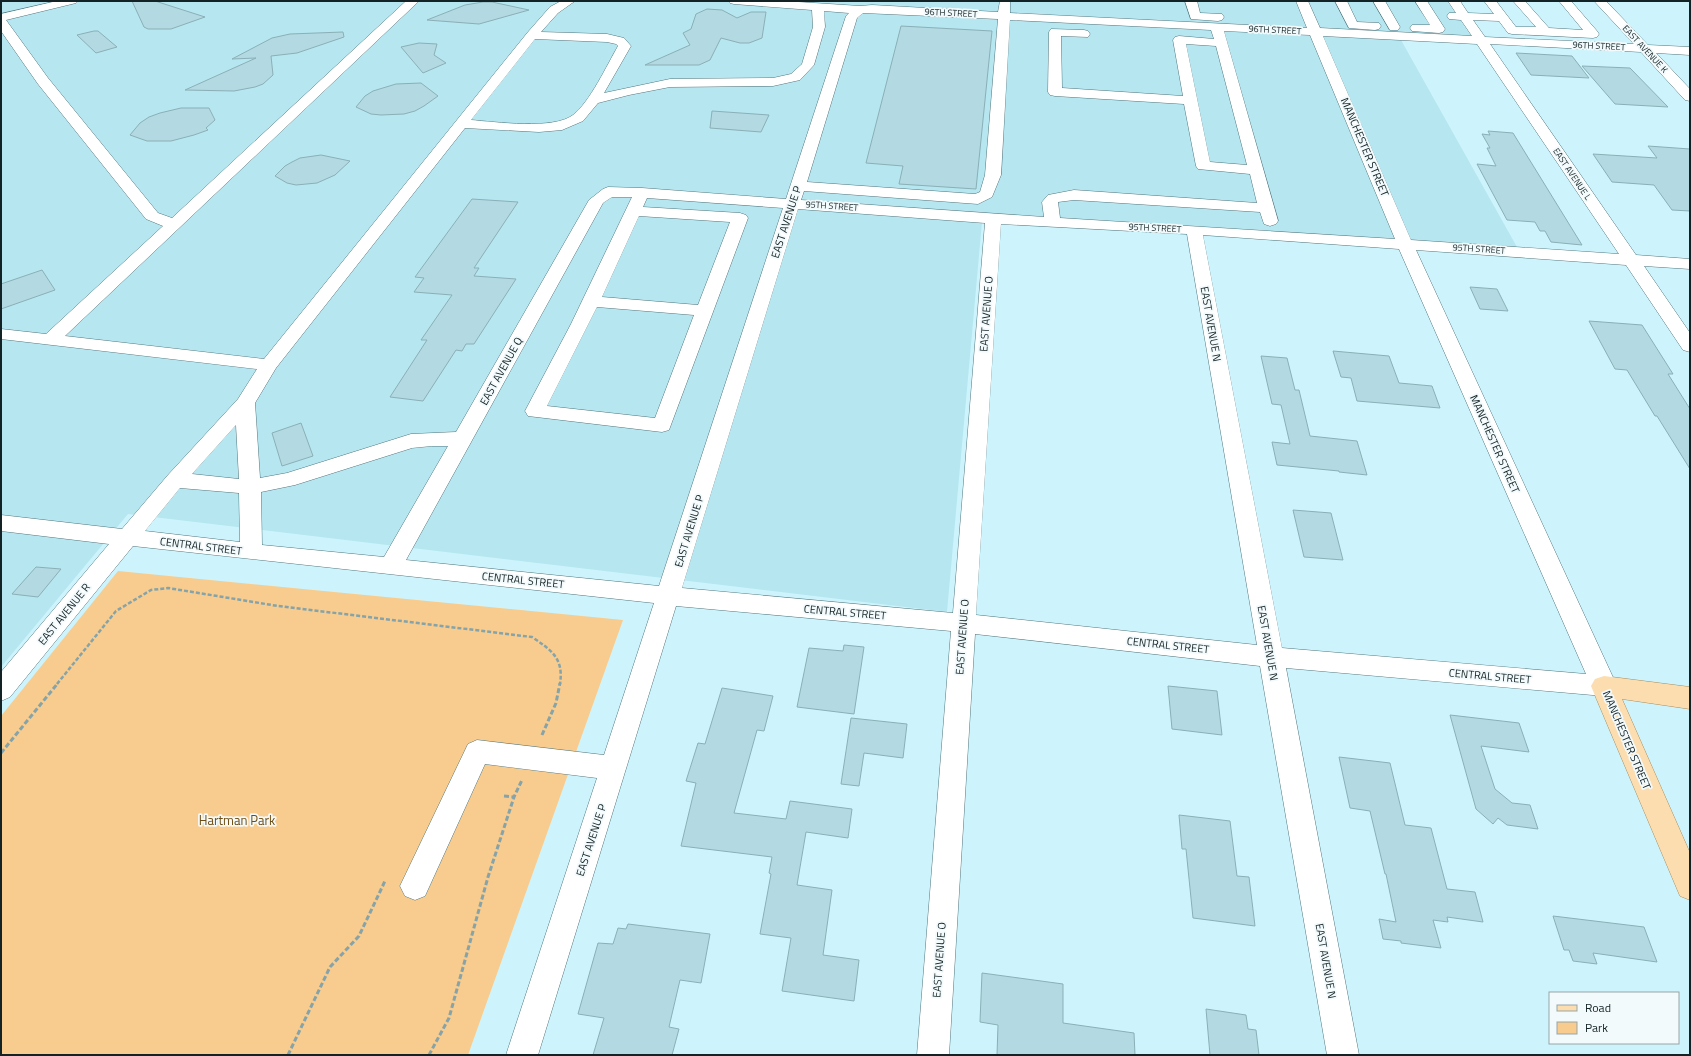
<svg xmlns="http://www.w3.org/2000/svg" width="1691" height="1056" viewBox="0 0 1691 1056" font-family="'Titillium Web',sans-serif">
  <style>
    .built { fill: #b6e6f0 }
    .green { fill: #f7cc8e }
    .building { fill: #b3dae2; stroke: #8aafb7 }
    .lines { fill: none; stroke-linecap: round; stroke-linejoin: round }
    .minor-casing { stroke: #53777e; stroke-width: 1 }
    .major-casing { stroke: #a98d5d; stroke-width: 1 }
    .path-far1 { stroke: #85a3a9; stroke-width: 2.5; stroke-dasharray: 4 2; stroke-linecap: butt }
    .path { stroke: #85a3a9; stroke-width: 3; stroke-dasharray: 5 2.5; stroke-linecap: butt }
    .minor { fill: #fff; fill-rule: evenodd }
    .major { fill: #fcddb0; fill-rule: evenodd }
    .labels { text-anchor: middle; stroke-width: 3.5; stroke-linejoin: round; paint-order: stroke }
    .far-street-label { font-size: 9px; fill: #132225; stroke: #f3fafc }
    .street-label { font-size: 11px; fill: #132225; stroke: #f3fafc }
    .near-park-label { font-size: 13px; fill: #6f4e15; stroke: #f3fafc }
  </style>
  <rect width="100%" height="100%" fill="#cdf4fc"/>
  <path class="built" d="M1,1H1447L1476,43L1401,40L1522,256L982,222L947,612L128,514L1,667Z"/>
  <path class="green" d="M118,571L623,620L468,1055H1V716Z"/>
  <path class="building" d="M132,1H155L205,17L171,29H148L144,27Z
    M483,2H492L529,10L479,24L427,20L465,5Z
    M707,9L722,10L737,18L751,12H766L762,38L749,43H740L721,38L710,60L699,65H645L690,45L683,33L691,29L696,14Z
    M901,26L992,31L976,189L899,184L903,166L866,163Z
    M94,31H98L117,47L96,53L77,35Z
    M343,32L344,37L297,53L271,56L273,75L263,84L255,87L234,91L185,90L256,58L232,59L272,38L290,34Z
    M419,43L437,44L434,55L446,63L423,73L401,47Z
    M1516,53L1572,56L1589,78L1531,75Z
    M1582,66L1630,68L1668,107L1615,104Z
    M421,83L438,96L424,106L415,111L404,114L381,115L371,114L356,107L365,96L373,91L396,84Z
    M181,108H209L215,120L206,128L208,130L194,135L171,141H147L130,135L140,123L149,117L160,113Z
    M712,111L769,115L761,132L710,128Z
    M1488,131L1513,133L1582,245L1551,242L1545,231H1540L1535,222L1507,220L1477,164L1496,166L1487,148H1490L1482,134L1490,135Z
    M1648,146L1690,149V211L1672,210L1654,185L1612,182L1593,154L1657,158Z
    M321,155L350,161L335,175L317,183L296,185L287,183L275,176L285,166L292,162L300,158Z
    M472,199L518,202L474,268H479L474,276L516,279L474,344H466L462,351L456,350L423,401L390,397L427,340H421L452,295L414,292L424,278L415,277Z
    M42,270L55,290L1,309V284Z
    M1470,287L1497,289L1508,311L1480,309Z
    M1589,321L1642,325L1673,374H1668L1690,409V469L1657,416H1655L1627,370L1615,369Z
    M1333,351L1389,356L1399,383L1432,386L1440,408L1357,401L1351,378L1341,377Z
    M1261,356L1287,358L1295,390H1299L1310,436L1357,441L1367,475L1339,472V471L1277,465L1272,442L1290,444L1281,405L1272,404Z
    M301,423L313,456L282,466L272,433Z
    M1293,510L1331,513L1343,560L1304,557Z
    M36,567L61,569L38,597L12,594Z
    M844,645L864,647L854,714L797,707L809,648L843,651Z
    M1168,686L1217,691L1222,735L1172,729Z
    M722,688L773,696L764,731L757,730L734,813L786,819L790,801L852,809L848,838L806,832L797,885L832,890L823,955L859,960L854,1001L782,991L791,938L760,934L771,874L769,873L772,857L681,846L696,783L686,781L698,743L705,744Z
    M1450,715L1519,723L1529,752L1481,746L1495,789L1512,803L1530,805L1538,829L1507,825L1498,818L1493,824L1476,809Z
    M851,718L907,724L903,758L864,753L859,786L841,784Z
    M1339,757L1390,763L1405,825L1431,828L1447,889L1475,892L1483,922L1447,917L1448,922L1433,920L1441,948L1401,943V941L1383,939L1379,919L1396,922L1386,874H1385L1370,811L1350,808Z
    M1179,815L1230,821L1237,876L1249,877L1255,926L1193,918L1186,849H1182Z
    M1553,916L1644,927L1657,962L1593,953L1597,964L1573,961L1569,950H1564Z
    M628,924L710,934L701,983L680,980L669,1027L679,1029L672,1055H593L604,1018L578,1014L598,943L613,944L618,928L626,929Z
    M982,973L1063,984V1023L1134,1033L1135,1055H997L998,1025L980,1022Z
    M1206,1009L1246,1015L1248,1029L1256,1030L1259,1055H1210Z"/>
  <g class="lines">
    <g class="minor-casing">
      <path id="minor" d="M57,1H78L76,3L6,20L48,78L158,213L172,218L406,1H419L65,336L264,359L528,32L550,7L561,1H575L558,13L541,32L607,34L624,38L631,46L604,93L670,79L773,78L791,74L802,64L813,27L812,10L734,4L730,3L728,1H783L860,6L872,5L998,12L1000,1H1010V13L1307,28L1296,1H1308L1320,28L1472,36L1461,20L1449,19L1447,16L1449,13H1456L1448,1H1460L1468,13L1494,14L1484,1H1496L1516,27H1536L1513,1H1525L1549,28L1583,30L1559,1H1571L1597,31L1599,34L1597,37L1593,38L1512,34L1508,33L1499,21L1473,20L1485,37L1634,44L1594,1H1606L1648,45L1690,47V55L1656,53L1690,89V101L1685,100L1641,52L1490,44L1636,255L1690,259V269L1644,266L1690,333V352L1683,350L1626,265L1416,250L1617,686L1613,693L1604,696L1286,668L1359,1055H1327L1260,666L975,634L949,1055H917L951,631L676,606L538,1055H506L597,778L485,764L425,896L415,900L405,896L400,886L468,744L477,740L604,755L654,603L133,546L10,697L1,701V672L109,544L1,531V515L122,529L168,475L238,399L257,369L1,339V329L46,334L163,226L146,219L38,84L1,31V14ZM824,11L849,13L846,16L786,199L642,188L608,187L603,189L589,200L456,432L411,434L287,473L260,478L255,403L276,368L465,128L539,132L562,130L583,121L598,103L629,95L670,87L773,86L800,80L814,65L825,27ZM863,13L998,19L985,175L980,192L975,194L807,182L857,18ZM1010,20L1211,30L1214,39L1179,36L1175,37L1173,40L1183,96L1062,88L1061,36L1088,37L1090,34L1088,31L1084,30L1051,29L1049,32L1048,92L1050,95L1055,96L1184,104L1196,166L1198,169L1250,174L1257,203L1074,190L1048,195L1042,202L1044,217L801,200L804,191L978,204L992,197L1001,175ZM1224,31L1310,35L1395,239L1060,218L1058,202L1074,200L1260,212L1264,224L1270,226L1276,224L1278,221ZM1323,36L1477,44L1619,254L1411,240ZM535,39L607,42L616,44L618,46C607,65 590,102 573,115C554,130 496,122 471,120ZM1186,44L1216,46L1247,165L1210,162ZM612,197H632L571,324L525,411L528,416L662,432L669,430L748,218L746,215L740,213L643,207L647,198L783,208L659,586L406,560L603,203ZM798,209L985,223L953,613L682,588ZM639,216L730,222L698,305L602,297ZM1001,224L1187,234L1257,645L976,615ZM1203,235L1399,249L1586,674L1282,648ZM597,307L694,315L655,418L547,406ZM236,425L239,479L192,474ZM432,446H448L384,557L262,545L261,492L295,485L412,448ZM180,488L239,493L240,542L145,531Z
        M1185,1H1197L1200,13L1222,14L1224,17L1222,20L1218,21L1191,19Z
        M1335,1H1347L1357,22L1379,23L1381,26L1379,29L1375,30L1349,28Z
        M1373,1H1385L1400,27L1398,30H1390Z
        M1415,1H1427L1445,29L1443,32L1439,33L1412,31L1410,28L1412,25H1430Z"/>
    </g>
    <g class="major-casing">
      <path id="major" d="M1604,676L1690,687V709L1622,699L1690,853V900L1680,896L1591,686L1595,679Z"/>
    </g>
    <path class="path-far1" d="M57,684L116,611L151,590L168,588L278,606L532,637C551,650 564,658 560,684"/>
    <path class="path" d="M542,735L556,703L560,683
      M1,753L58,683
      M504,796L514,797
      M288,1055L330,967L359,936L385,881
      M429,1055L449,1018L488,877L514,797L522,780"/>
    <use href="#minor" class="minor"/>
    <use href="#major" class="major"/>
  </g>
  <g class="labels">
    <g class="far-street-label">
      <text transform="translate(951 13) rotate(3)" y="3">96TH STREET</text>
      <text transform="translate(1275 30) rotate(3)" y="3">96TH STREET</text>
      <text transform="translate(1599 46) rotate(3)" y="3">96TH STREET</text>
      <text transform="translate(1645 49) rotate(47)" y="3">EAST AVENUE K</text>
      <text transform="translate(1572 174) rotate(56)" y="3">EAST AVENUE L</text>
      <text transform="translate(832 206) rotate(4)" y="3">95TH STREET</text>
      <text transform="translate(1155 228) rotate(3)" y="3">95TH STREET</text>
      <text transform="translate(1479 249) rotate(4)" y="3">95TH STREET</text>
    </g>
    <g class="street-label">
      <text transform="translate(1365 147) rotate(67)" y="4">MANCHESTER STREET</text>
      <text transform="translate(786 222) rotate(-72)" y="4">EAST AVENUE P</text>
      <text transform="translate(986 314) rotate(-86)" y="4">EAST AVENUE O</text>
      <text transform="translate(1211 324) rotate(80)" y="4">EAST AVENUE N</text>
      <text transform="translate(501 371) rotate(-61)" y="4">EAST AVENUE Q</text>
      <text transform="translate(1495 444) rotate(66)" y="4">MANCHESTER STREET</text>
      <text transform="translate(689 531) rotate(-73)" y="4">EAST AVENUE P</text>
      <text transform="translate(201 546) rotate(7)" y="4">CENTRAL STREET</text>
      <text transform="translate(523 580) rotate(6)" y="4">CENTRAL STREET</text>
      <text transform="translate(845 612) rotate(5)" y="4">CENTRAL STREET</text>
      <text transform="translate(64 614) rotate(-51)" y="4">EAST AVENUE R</text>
      <text transform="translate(962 637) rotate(-86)" y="4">EAST AVENUE O</text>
      <text transform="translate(1268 643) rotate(80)" y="4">EAST AVENUE N</text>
      <text transform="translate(1168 645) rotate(6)" y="4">CENTRAL STREET</text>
      <text transform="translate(1490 676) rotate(5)" y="4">CENTRAL STREET</text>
      <text transform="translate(1627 740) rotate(67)" y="4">MANCHESTER STREET</text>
      <text transform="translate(591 840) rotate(-72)" y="4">EAST AVENUE P</text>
      <text transform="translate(939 960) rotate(-86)" y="4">EAST AVENUE O</text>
      <text transform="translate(1326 961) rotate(80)" y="4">EAST AVENUE N</text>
    </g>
    <g class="near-park-label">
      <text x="237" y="825">Hartman Park</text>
    </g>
  </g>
  <rect width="1691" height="1056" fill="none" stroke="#132225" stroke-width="4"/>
  <rect x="1549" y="992" width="130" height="52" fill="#f3fafc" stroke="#99a4a6"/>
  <rect x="1557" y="1005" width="20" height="6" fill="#fcddb0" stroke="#99a4a6"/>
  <text x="1585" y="1012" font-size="12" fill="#132225">Road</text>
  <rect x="1557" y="1022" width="20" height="12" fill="#f7cc8e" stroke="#99a4a6"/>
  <text x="1585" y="1032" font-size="12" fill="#132225">Park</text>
</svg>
